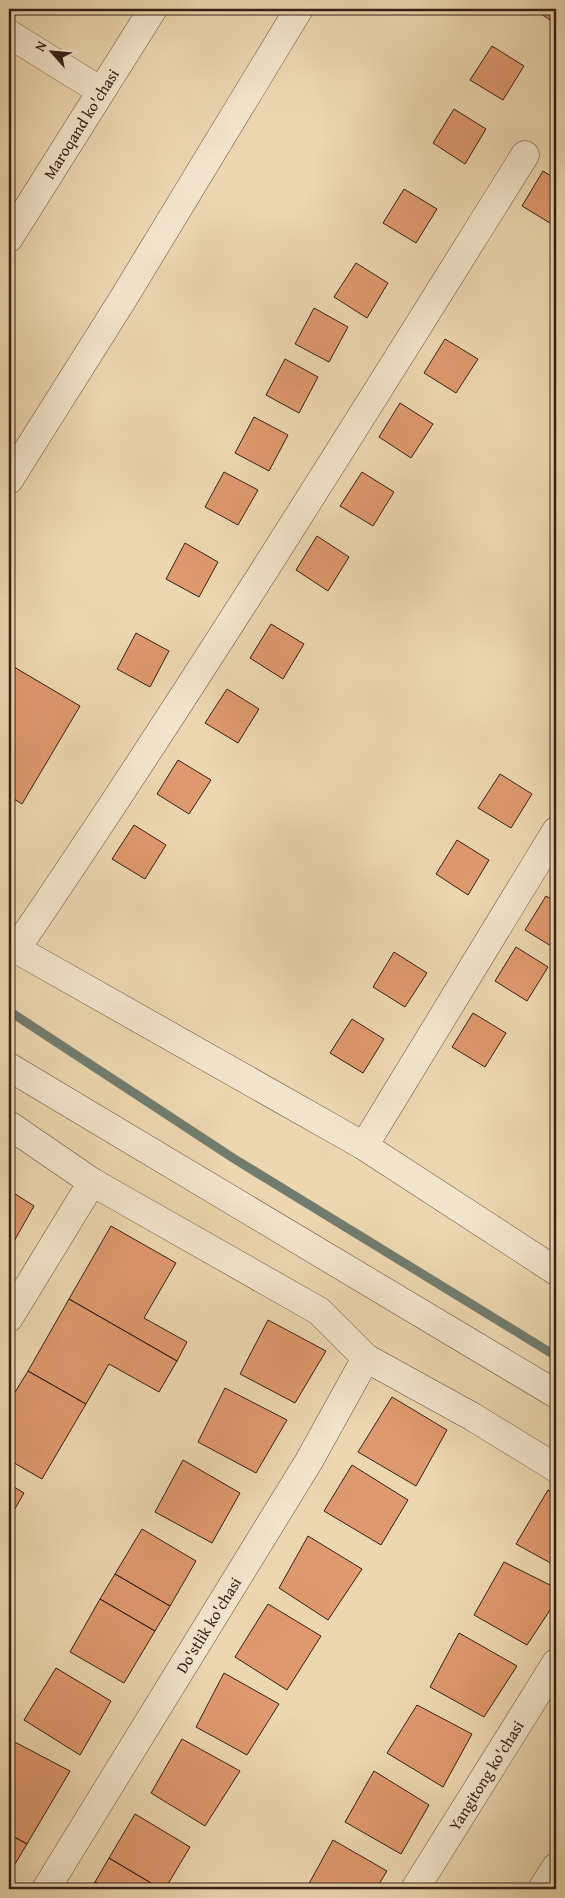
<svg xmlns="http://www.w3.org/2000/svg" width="565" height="1898" viewBox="0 0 565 1898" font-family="'Gentium Book Plus',serif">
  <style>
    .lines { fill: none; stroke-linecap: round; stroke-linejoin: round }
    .stream { stroke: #727c6e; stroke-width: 9 }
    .building { fill: #df996e; stroke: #371f16 }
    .minor-casing { stroke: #644d3c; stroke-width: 29 }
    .tertiary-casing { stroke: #644d3c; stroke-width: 29 }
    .minor { stroke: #f3e5cc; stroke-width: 28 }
    .tertiary { stroke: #f3e5cc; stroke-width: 28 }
    .labels { text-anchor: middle; stroke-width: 5; stroke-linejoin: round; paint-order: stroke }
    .street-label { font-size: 16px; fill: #371f16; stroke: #f3e5cc }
  </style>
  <rect width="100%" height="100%" fill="#edd7b0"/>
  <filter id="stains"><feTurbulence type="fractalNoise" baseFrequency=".004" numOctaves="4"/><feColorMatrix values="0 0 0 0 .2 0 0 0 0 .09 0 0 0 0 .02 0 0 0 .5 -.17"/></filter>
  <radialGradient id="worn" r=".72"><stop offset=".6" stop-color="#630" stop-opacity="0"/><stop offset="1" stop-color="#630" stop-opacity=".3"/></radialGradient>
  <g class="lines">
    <path class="stream" d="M9,1011L233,1158L556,1356"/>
  </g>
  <path class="building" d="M545,9H556V24L541,14Z
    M492,46L524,66L503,100L470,80Z
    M454,109L486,129L465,164L433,143Z
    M543,171L556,179L555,226L522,206Z
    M404,189L437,209L416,243L383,223Z
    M356,263L388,283L367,318L334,297Z
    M314,308L348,327L329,362L295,344Z
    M445,339L478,359L456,393L424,373Z
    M285,359L318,377L299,413L266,395Z
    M400,403L433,424L411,458L379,437Z
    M254,417L288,435L269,471L235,453Z
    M224,472L258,490L238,525L205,507Z
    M362,472L394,492L373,526L340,506Z
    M317,536L349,557L328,591L296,570Z
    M185,543L218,562L199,597L166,579Z
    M271,624L304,644L283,679L250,658Z
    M136,633L169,651L150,687L117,669Z
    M9,664L80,706L22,804L9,796Z
    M227,689L259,709L238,743L205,723Z
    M178,760L211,780L189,814L157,794Z
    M500,774L532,794L511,828L478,808Z
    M134,825L166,845L145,879L112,859Z
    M457,840L489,860L468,895L436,874Z
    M546,896L556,902V949L525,930Z
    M516,947L548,967L527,1001L495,981Z
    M394,952L427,973L405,1007L373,987Z
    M473,1013L506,1033L485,1067L452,1047Z
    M352,1019L384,1039L363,1073L330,1053Z
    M9,1190L34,1206L9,1250Z
    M111,1226L176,1263L144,1318L187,1342L177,1361L69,1299Z
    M69,1299L177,1361L159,1392L109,1364L86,1404L28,1371Z
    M268,1320L326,1351L295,1403L240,1374Z
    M28,1371L86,1404L42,1479L9,1460V1402Z
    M225,1388L287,1420L256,1473L198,1442Z
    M392,1397L447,1430L416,1486L358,1452Z
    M183,1460L240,1493L212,1543L155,1512Z
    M352,1465L408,1500L381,1545L324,1511Z
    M9,1484L24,1493L9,1519Z
    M548,1490L556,1495V1566L516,1544Z
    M142,1529L196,1561L170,1606L115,1574Z
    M308,1536L362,1569L328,1620L279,1588Z
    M504,1562L556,1588V1601L527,1645L474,1615Z
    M115,1574L170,1606L155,1631L100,1599Z
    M100,1599L155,1631L124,1683L70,1652Z
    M268,1604L321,1636L287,1690L235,1657Z
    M459,1633L517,1666L484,1717L430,1687Z
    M56,1668L111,1701L80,1755L24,1720Z
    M224,1673L279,1704L247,1755L196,1727Z
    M417,1705L472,1734L443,1787L387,1753Z
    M9,1739L70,1771L27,1844L9,1834Z
    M182,1739L240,1771L205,1826L151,1793Z
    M374,1771L429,1805L401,1854L345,1822Z
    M135,1814L190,1847L165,1889H161L109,1858Z
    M9,1834L27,1844L9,1874Z
    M333,1840L387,1871L376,1889H306Z
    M109,1858L161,1889H108L95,1882Z
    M95,1882L108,1889H91Z"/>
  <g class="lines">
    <g class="minor-casing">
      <g id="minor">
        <path d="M9,34L101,91"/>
        <path d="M9,480L123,299L299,9"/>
        <path d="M9,945L364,1146L556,1271"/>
        <path d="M16,949C193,689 358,422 525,155"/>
        <path d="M9,1067L556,1394"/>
        <path d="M9,1125L92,1182L319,1311L366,1358L473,1417L556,1468"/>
        <path d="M364,1146L556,831"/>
        <path d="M9,1318L92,1182"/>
        <path id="s1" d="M46,1889L309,1461L366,1358"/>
        <path id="s2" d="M415,1889L556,1663"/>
        <path d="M542,1889L556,1867"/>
      </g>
    </g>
    <g class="tertiary-casing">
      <g id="tertiary">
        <path id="s3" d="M9,238L153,9"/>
      </g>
    </g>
    <use href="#minor" class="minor"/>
    <use href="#tertiary" class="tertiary"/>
  </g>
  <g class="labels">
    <g class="street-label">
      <text dy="6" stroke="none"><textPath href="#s3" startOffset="135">Maroqand ko'chasi</textPath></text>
      <text dy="6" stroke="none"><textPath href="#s1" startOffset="310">Do'stlik ko'chasi</textPath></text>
      <text dy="6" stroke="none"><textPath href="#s2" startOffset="134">Yangitong ko'chasi</textPath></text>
    </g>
  </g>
  <rect width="565" height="1898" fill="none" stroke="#edd7b0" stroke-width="30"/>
  <rect x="10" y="10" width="545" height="1878" fill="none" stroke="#371f16" stroke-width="2.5"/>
  <rect x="15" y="15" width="535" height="1868" fill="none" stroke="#371f16"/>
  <g transform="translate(52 52) rotate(297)" stroke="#f3e5cc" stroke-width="4" paint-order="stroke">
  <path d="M0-4L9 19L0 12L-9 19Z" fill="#371f16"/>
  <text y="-8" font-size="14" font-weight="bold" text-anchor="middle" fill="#371f16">N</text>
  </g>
  <rect width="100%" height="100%" filter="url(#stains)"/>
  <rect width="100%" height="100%" fill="url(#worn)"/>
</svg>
